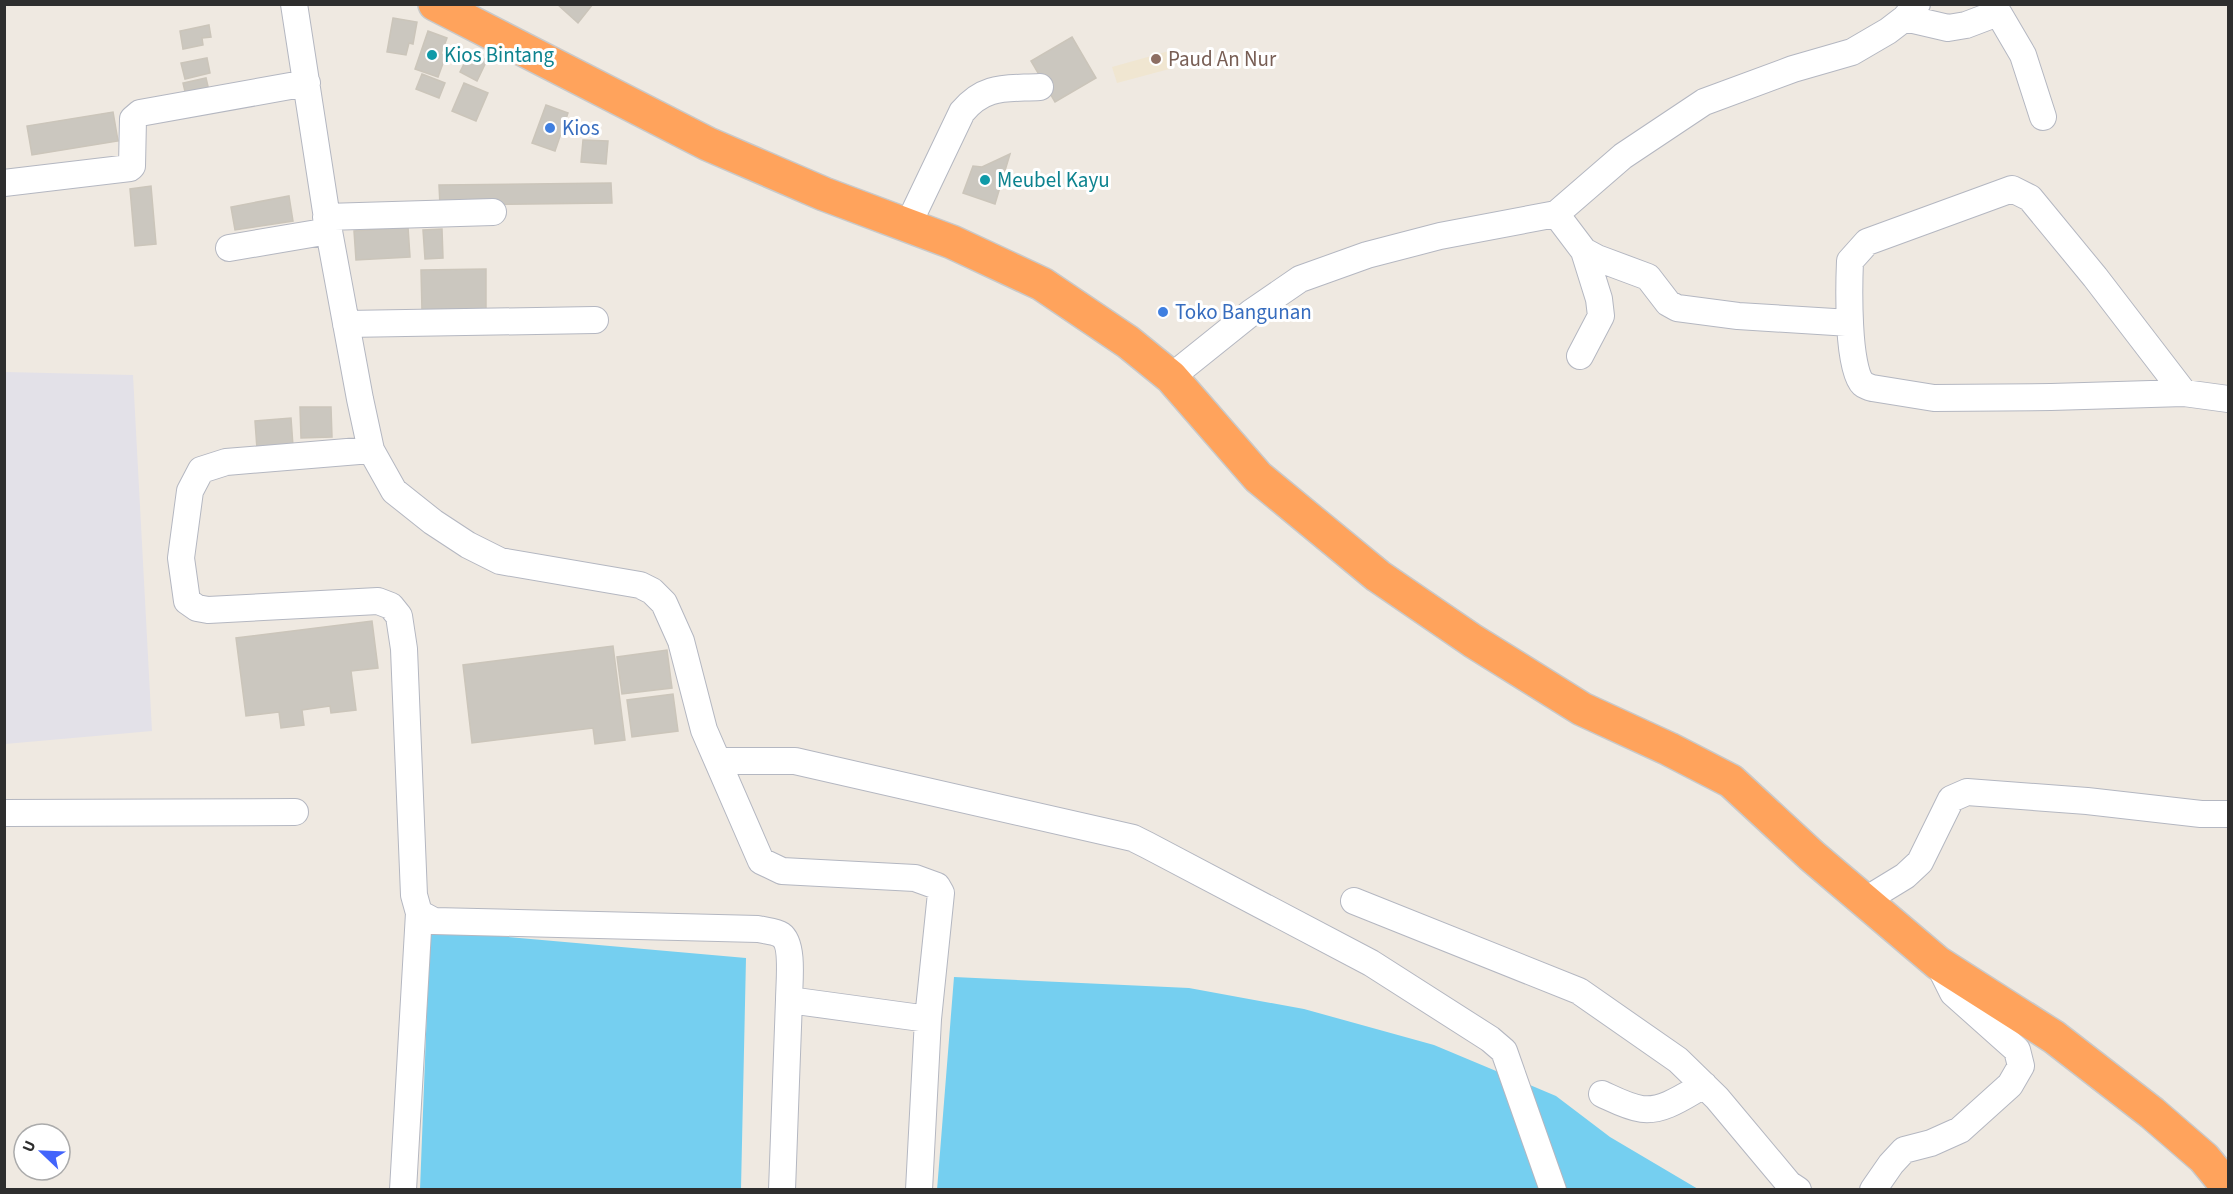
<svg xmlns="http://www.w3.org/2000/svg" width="2233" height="1194" viewBox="0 0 2233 1194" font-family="'Source Sans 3',sans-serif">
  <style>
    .industrial { fill: #e3e1e8 }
    .education { fill: #f0e6d1 }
    .water { fill: #75cff0 }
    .building { fill: #cbc7bf; stroke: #cbc5ba; stroke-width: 1.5 }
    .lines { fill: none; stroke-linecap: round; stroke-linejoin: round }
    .minor-casing { stroke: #b4b7c1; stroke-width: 28 }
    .highway-casing { stroke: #c9c9c9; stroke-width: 36 }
    .minor { stroke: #fff; stroke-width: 26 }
    .highway { stroke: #ffa35c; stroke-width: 33 }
    .culture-dot { fill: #0f9aa8; stroke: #fff; stroke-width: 2 }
    .education-dot { fill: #8d6e63; stroke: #fff; stroke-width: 2 }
    .shop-dot { fill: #3f7fe0; stroke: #fff; stroke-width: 2 }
    .labels { text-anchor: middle; stroke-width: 6; stroke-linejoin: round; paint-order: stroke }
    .culture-label { font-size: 21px; fill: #0d838f; stroke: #fff; text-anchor: start }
    .education-label { font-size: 21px; fill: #785e54; stroke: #fff; text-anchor: start }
    .shop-label { font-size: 21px; fill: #366cbe; stroke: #fff; text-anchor: start }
  </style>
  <rect width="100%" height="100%" fill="#efe9e1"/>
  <path class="industrial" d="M5,372L133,375L152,731L5,744Z"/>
  <path class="education" d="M1169,51L1173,68L1117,83L1112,67Z"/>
  <path class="water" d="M430,930L746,958L741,1189L420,1190Z
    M954,977L1189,988L1304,1009L1434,1045L1556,1096L1610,1137L1698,1189L937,1190Z"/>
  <path class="building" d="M557,4H593L578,23Z
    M393,18L417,22L413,44L409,43L406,55L387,52Z
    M209,25L211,37L202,38L203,45L183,49L180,31Z
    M428,31L447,38L441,54L446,55L438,77L415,69Z
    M1072,37L1096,78L1055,102L1031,61Z
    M470,52L487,60L477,81L460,72Z
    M207,58L210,73L185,79L181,63Z
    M422,74L445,83L439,98L416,89Z
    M206,78L210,95L187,100L183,83Z
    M464,83L488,93L476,121L452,111Z
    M546,105L568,113L555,151L532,143Z
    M113,112L118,141L32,155L27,126Z
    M583,140L608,141L606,164L581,162Z
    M1010,154L995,204L963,193L973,166L982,167Z
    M611,183L612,203L440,205L439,185Z
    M151,186L156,244L135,246L130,189Z
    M289,196L293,221L235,230L231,207Z
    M408,227L410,257L356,260L354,231Z
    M442,229L443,258L425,259L423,230Z
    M486,269V310L422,311L421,270Z
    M300,407H331L332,437L301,438Z
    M291,418L293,446L257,449L255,421Z
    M372,621L378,668L351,671L356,710L331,713L330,706L302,710L304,725L281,728L279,712L246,716L236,638Z
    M613,646L625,740L595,744L593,728L472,743L463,665Z
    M667,650L672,688L622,694L617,657Z
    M673,694L678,731L632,737L627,700Z"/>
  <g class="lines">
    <g class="minor-casing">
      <path id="minor" d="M294,4L329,231L360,399L371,450L394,491L433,522L468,545L500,561L640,585L652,591L664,603L681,641L704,730L761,861L782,871L915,878L937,886L941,893L928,1019L919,1190
        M1905,18L1948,28L1966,25L1995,14H1999L2023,55L2043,117
        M4,183L130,168L132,166L133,119L140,113L307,83
        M1556,214L1584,251L1597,258L1648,277L1668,303L1677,308L1738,316L1850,323
        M326,217L493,212
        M908,225L962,112C985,84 1007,89 1040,87
        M229,248L329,231
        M346,324L595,320
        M1580,356L1601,316L1599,299L1584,251
        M1171,377L1252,312L1300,279L1367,255L1440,236L1556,214L1623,156L1704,102L1793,69L1852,52L1888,31L1905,18L1917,4
        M2184,393L2095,277L2030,198L2012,189L1867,242L1850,261C1849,284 1847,369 1863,384C1864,385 1871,388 1872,388L1934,398L2051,397L2184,393L2228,399
        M371,450L226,462L201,470L190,491L181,558L187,601L197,608L208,610L378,601L391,606L399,616L404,649L414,895L419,913L434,921L758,929C766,931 775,931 781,935C794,944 789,985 789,1000
        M718,761H795L1133,838L1147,845L1371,963L1490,1039L1504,1051L1553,1190
        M4,813L295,812
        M1354,901L1579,991L1678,1060L1717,1098L1789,1184L1798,1190
        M1864,901L1905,876L1920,862L1951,799L1967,792L2087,801L2201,814H2228
        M1602,1094C1615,1100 1628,1107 1642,1109C1663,1112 1686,1095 1704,1085
        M403,1190L419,913
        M782,1190L789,1000L928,1019
        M1873,1190L1891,1164L1904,1150L1931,1143L1960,1130L2010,1085L2021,1066L2017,1050L1953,993L1938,963"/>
    </g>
    <g class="highway-casing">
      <path id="highway" d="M435,4L708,144L824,194L952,242L1042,284L1128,342L1171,377L1258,477L1378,576L1473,641L1582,709L1669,749L1731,781L1812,856L1938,963L2054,1037L2152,1113L2204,1158L2228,1187"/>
    </g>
    <use href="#minor" class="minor"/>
    <use href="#highway" class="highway"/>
  </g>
  <g class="culture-dot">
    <circle cx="432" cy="55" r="6"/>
    <circle cx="985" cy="180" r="6"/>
  </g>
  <circle class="education-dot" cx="1156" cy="59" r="6"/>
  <g class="shop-dot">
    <circle cx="550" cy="128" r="6"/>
    <circle cx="1163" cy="312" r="6"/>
  </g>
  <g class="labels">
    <g class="culture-label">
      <text x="444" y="62">Kios Bintang</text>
      <text x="997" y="187">Meubel Kayu</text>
    </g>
    <g class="education-label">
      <text x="1168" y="66">Paud An Nur</text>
    </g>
    <g class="shop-label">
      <text x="562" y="135">Kios</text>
      <text x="1175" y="319">Toko Bangunan</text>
    </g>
  </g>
  <rect width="2233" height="1194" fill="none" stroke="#2e2e2e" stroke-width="12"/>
  <g transform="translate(42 1152) rotate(293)"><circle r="28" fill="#ffffff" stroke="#ababab" stroke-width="1.5"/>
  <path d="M0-4.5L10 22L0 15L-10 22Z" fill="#4264fb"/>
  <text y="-9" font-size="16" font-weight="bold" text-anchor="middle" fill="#2e2e2e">U</text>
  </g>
</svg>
